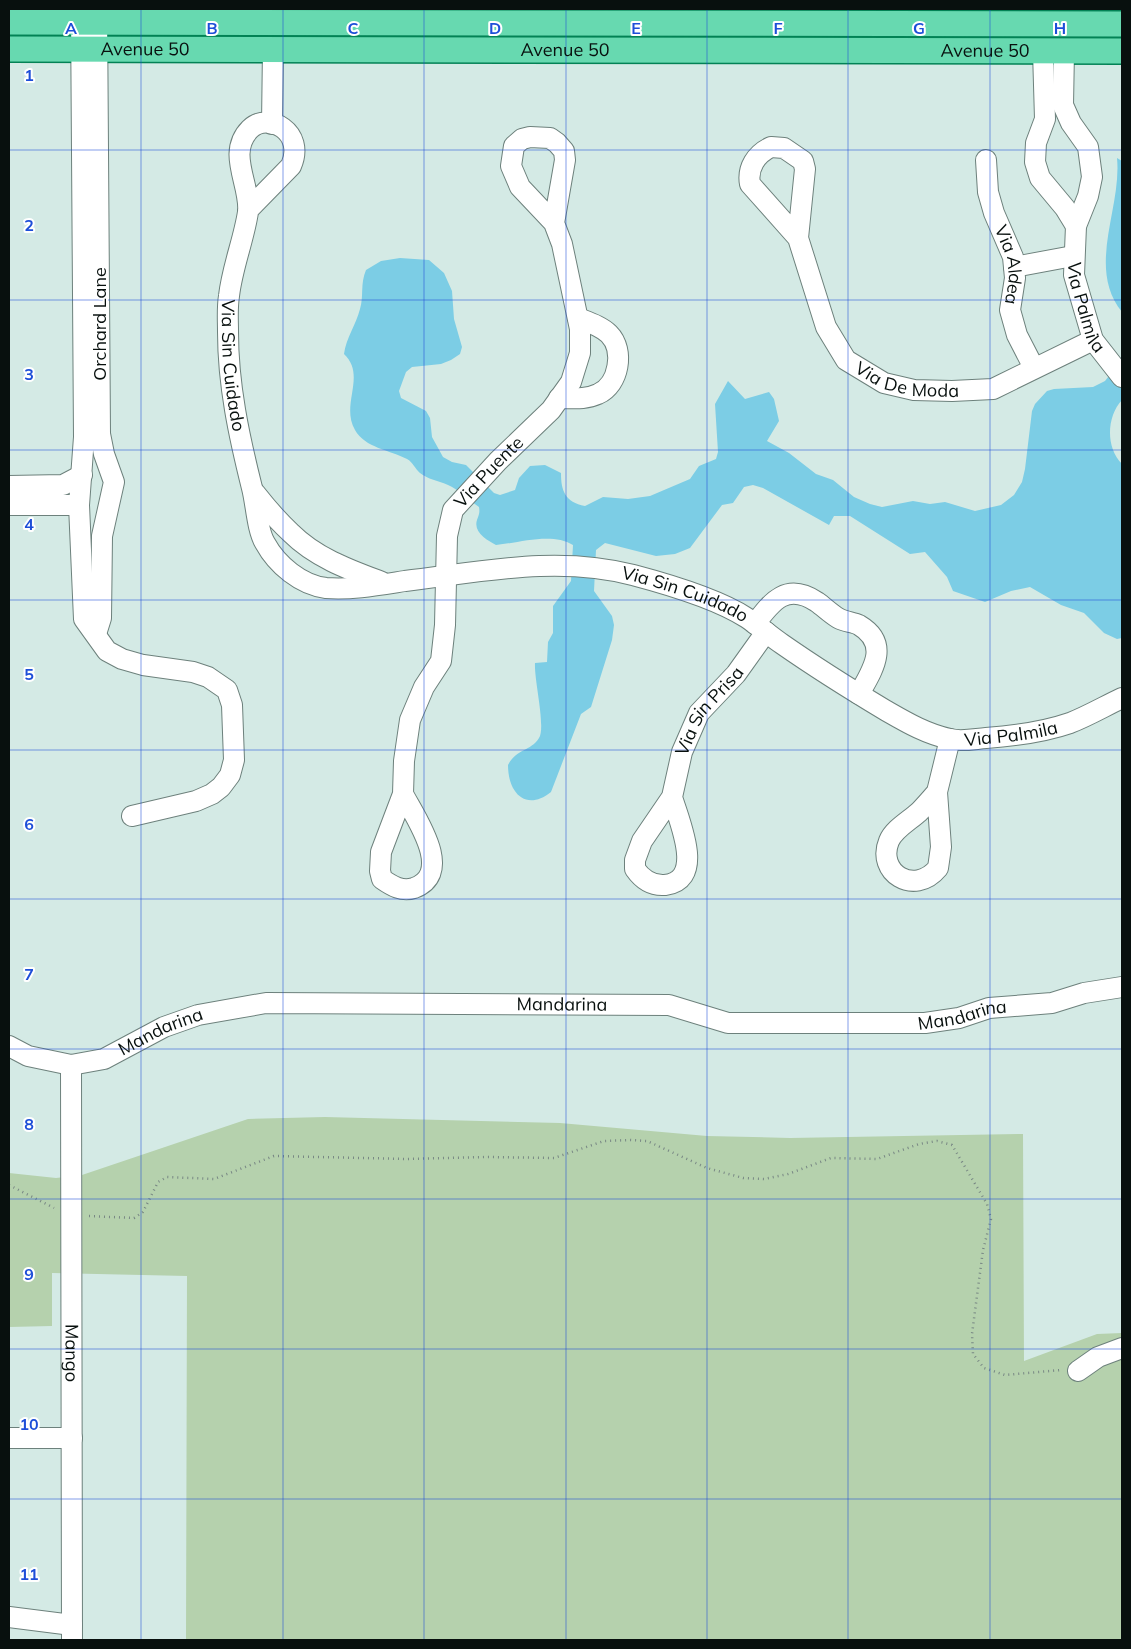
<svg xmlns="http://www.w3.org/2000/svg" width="1131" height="1649" viewBox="0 0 1131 1649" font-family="Mulish,sans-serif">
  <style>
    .green { fill: #b5d1ad }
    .water { fill: #7ccde5 }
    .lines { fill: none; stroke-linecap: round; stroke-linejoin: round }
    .minor-casing { stroke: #6d817c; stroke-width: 22 }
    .major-casing { stroke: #038255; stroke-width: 28 }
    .path { stroke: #788784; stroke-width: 2.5; stroke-dasharray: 1 4; stroke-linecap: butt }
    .minor { stroke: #fff; stroke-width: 20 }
    .major { stroke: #67d9b0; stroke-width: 25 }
    .grid { fill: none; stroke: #1d4ed8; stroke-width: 1; stroke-opacity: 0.55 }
    .labels { text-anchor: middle; stroke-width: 4; stroke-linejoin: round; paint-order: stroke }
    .street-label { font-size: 18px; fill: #08100e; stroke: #fff }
    .grid-label { font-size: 16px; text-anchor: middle; font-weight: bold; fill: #1d4ed8; stroke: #fff; stroke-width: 4; stroke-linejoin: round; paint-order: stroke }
  </style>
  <rect width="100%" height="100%" fill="#d4eae5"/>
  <path class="green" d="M325,1117L560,1123L707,1136L790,1138L1023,1134L1024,1361L1097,1334L1122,1333V1640H186L187,1276L52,1273V1326L9,1327V1173L56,1178L82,1175L248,1119Z"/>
  <path class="water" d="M1117,158L1122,161V312C1086,267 1122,209 1117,158Z
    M400,258L429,260L444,273L452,291L454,319L462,347L460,354L451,360L441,364L412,367L406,372L399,391L401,398L426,411L430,418L432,437L443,457L452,462L466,465L494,493L500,495L515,490L519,478L530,466L545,465L561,473C561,491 565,502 585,506L603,497L628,499L650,496L690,479L699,466L716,459L718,452L715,404L728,381L745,399L769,392L774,399L779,421L767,441L789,453L816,474L833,480L854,497L870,504L882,507L913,501L930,504L945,502L975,511L1001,505L1014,495L1022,482L1025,469L1032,411L1035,404L1047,391L1054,389L1093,387L1105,381L1122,359V400C1107,416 1105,447 1122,464V638L1117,639L1104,633L1084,613L1061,605L1030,587L1011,591L985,602L953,591L947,577L925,552L910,554L850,516H834L829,525L763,488L753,485L744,487L733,503L722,505L690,548L675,554L656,556L605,543L596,550L594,591L612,616L614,625L612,640L591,707L581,714L551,792C526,812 508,793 508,765C517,748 530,752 539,738C546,727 534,680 535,663L547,662L548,642L553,633V606L571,581L573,545C552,532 519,543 496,545C487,540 473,532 477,520C479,514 480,513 479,507C469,500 459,490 448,485C439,481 427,479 420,473C415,469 413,462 407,459C390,450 365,448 355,430C340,404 367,376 344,354C346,338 356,325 360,309C364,296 360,284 366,270L381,261Z"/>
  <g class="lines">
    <g class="minor-casing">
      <g id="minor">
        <path d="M81,9L84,437L79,505L84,619L107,651L122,659L143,665L193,672L208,677L227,690L232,705L234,760L230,775L221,787L212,794L196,801L132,816"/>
        <path d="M1043,51L1045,119L1036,143L1035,162L1040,178L1065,208L1076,226"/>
        <path id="s1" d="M1064,51L1063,105L1071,123L1088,147L1092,177L1088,196L1076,226L1074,275L1093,340L1122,377"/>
        <path d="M272,124L273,49"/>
        <path id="s2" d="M986,160L988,192L994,213L1013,257L1015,278L1010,310L1017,335L1034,368"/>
        <path id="s3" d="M248,210L291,166C306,132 268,111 250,129C226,153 251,185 248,212C244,239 232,268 229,296C227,308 228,320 228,332C228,385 239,436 252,488C256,503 257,530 265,543C277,565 301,585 326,588C352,590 379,585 405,581C481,572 557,555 633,575C667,584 718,599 747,618C759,626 770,636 782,644C815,667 850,689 885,710C906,722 926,734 950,739C961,742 974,739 986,738C1013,736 1044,732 1070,723C1088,716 1105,706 1122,698"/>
        <path id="s4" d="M798,238L750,184C747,168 756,154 771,147L784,148L803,161L805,169L798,238L826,327L846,360L884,383L914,390L952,391L993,389L1093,340"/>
        <path d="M1014,267L1073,256"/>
        <path d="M559,398C573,398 585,400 598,394C619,385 625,350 609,334C601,326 588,322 578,318"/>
        <path d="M9,486L63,485L82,475"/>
        <path d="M255,493C266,507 278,521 291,533C316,558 350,570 382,582"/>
        <path d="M9,505H79"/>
        <path d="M755,624C772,601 787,582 817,602C824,607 830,613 838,618C845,622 853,622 859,625C891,644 872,671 859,694"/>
        <path d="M96,634L101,618L102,536L114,482L104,454L100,434L97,9"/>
        <path d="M937,792C931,799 925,806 919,812C909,821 894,829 889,841C876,872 914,897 938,868L941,847L937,792L950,739"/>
        <path id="s5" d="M403,794C415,817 455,873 414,888C402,892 392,886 382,879L380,871L381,852L403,794L404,761L410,720L424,687L441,661L445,625L447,536L453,510L498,461L551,410L571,382L580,353V329L562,244L554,223L520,187L511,166L514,146L522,139L530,137L550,138L557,143L564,151L565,160L554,223"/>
        <path id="s6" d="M672,797C679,821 706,880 665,885C652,886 642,879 635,869V860L642,841L672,797L682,752L699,713L736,674L766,632"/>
        <path id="s7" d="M9,1046L28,1056L71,1065L104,1059L164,1027L198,1015L266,1003L669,1005L728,1023H925L959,1018L989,1008L1052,1003L1084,993L1122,987"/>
        <path id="s8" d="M71,1065L72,1640"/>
        <path d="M1078,1371L1098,1357L1122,1348"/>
        <path d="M9,1438H72"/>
        <path d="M9,1617L72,1625"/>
      </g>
    </g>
    <g class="major-casing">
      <g id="major">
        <path d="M9,22L1122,24"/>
        <path id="s9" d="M9,49L1122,51"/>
      </g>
    </g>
    <path class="path" d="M9,1185L54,1208
      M89,1216L134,1218L143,1212L158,1182L167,1177L214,1179L274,1156L407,1159L488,1157L554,1158L604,1141L630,1140L647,1141L707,1168L743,1178L764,1179L788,1174L831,1158L877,1159L919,1144L937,1141L952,1145L987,1204L991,1219L983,1250L972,1334L973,1354L984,1368L1005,1375L1061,1370"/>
    <use href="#minor" class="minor"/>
    <use href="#major" class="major"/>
  </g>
  <path class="grid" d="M141,9V1640M283,9V1640M424,9V1640M566,9V1640M707,9V1640M848,9V1640M990,9V1640M9,150H1122M9,300H1122M9,450H1122M9,600H1122M9,750H1122M9,899H1122M9,1049H1122M9,1199H1122M9,1349H1122M9,1499H1122"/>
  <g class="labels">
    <g class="street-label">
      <text dy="6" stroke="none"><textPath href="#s9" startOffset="136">Avenue 50</textPath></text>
      <text dy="6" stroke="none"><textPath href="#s9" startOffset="556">Avenue 50</textPath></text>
      <text dy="6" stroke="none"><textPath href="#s9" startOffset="976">Avenue 50</textPath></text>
      <text dy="6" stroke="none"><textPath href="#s2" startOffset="109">Via Aldea</textPath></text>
      <text dy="6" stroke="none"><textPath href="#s1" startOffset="268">Via Palmila</textPath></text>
      <text transform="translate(100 324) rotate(-90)" y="6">Orchard Lane</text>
      <text dy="6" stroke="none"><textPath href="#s3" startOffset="382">Via Sin Cuidado</textPath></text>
      <text dy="6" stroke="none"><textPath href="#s4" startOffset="430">Via De Moda</textPath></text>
      <text dy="6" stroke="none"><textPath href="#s5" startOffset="578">Via Puente</textPath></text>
      <text dy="6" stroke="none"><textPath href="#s3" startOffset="1006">Via Sin Cuidado</textPath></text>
      <text dy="6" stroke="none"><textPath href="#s6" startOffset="316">Via Sin Prisa</textPath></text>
      <text dy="6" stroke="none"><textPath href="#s3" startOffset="1372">Via Palmila</textPath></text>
      <text dy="6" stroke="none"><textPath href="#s7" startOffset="568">Mandarina</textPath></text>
      <text dy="6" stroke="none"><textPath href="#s7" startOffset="972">Mandarina</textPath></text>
      <text dy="6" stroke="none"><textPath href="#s7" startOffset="162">Mandarina</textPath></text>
      <text dy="6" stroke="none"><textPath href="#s8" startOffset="288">Mango</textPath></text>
    </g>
  </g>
  <g class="grid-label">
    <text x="71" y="34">A</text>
    <text x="212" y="34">B</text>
    <text x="353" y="34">C</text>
    <text x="495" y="34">D</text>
    <text x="636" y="34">E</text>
    <text x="778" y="34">F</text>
    <text x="919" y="34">G</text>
    <text x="1060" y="34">H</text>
    <text x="29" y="81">1</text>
    <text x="29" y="231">2</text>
    <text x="29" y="380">3</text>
    <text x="29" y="530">4</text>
    <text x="29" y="680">5</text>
    <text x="29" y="830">6</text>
    <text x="29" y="980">7</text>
    <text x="29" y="1130">8</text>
    <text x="29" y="1280">9</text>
    <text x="29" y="1430">10</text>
    <text x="29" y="1580">11</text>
  </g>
  <rect width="1131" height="1649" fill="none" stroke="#08100e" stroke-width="20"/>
</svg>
